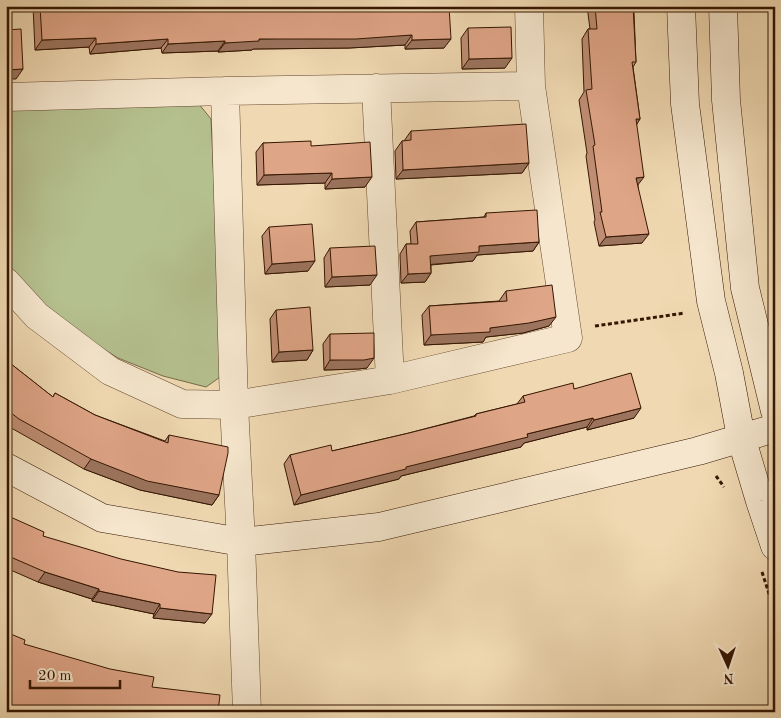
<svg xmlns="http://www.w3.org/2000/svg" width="781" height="718" viewBox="0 0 781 718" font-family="'Old Standard TT',serif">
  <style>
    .green { fill: #b5c08f; stroke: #756b48 }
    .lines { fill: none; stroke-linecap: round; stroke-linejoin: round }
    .street-casing { stroke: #64472e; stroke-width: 29 }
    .secondary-casing { stroke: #351602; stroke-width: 29 }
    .path { stroke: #351602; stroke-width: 3; stroke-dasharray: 4 2.5; stroke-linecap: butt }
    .street { stroke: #f5e6cd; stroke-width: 28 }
    .secondary { stroke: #f5e6cd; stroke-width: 28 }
    .wall { fill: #c08e74; stroke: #351602 }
    .shaded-wall { fill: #9c745e; stroke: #351602 }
    .building { fill: #dfa587; stroke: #351602 }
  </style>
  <rect width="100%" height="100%" fill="#f0d9b2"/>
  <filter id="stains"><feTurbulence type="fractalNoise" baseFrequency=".004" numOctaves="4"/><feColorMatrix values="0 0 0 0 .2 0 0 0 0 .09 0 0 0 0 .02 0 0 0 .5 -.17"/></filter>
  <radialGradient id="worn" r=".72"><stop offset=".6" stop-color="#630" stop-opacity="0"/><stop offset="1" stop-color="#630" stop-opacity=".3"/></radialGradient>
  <path class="green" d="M198,103L211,119L223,375L206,387L163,376L118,358L75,331L35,298L6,266V105Z"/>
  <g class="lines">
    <g class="street-casing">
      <path id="street" d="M376,88L390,380
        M225,91L234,405L241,542L247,712
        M6,97L225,91L531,86
        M6,282L37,316L110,371L182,404L234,405L390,380L568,338L531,86L529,6"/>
    </g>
    <g class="secondary-casing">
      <path id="secondary" d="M681,6L685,104L711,301L729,373L741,437L760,501L775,546
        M723,6L726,100L745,288L775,411
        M6,467L102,518L241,542L379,527L698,451L775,428"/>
    </g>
    <path class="path" d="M774,6L775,11
      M595,326L685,313
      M716,476L724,487
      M762,572L775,612"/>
    <use href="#street" class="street"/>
    <use href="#secondary" class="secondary"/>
  </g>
  <path class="wall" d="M33,6H449L444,48L405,49V45L349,48L253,49L252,50L218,52V51L162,53L161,48L90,54L89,47L35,50Z
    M587,6H638L634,12L636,62L633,67L640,119L636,124L638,186L642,243L599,246L594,222L595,220L586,156L587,153L579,100L584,92L582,39L588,29H590Z
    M468,28L505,68L462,69L461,38Z
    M411,131L529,163L522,173L396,179L395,151L402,141H404Z
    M263,143L311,146L365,187L325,189V183L257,185L256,152Z
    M486,213L539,242L533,251L477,255L473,261L431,265V273L425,282L401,283L400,254L406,244H411L410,231L416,222L484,217Z
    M269,227L308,271L265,274L262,236Z
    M330,248L370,285L325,287L324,258Z
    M506,291L549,326L523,333L486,337L483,342L424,345L422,315L429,306L499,301Z
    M276,310L313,350L307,360L272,362L270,319Z
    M330,334L367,368L358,369L324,370L323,344Z
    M6,360L53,397L55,393L95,415L165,441L169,435L219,495L212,505L140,490L84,469L13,429L6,424Z
    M574,389L634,418L587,430V427L524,443L521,447L401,476L399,479L294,505L284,464L290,455L332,451L409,433L474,416L476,414L517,404L523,396Z
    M6,515L43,536L205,623L153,618L154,614L92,601V599L38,582L6,568Z"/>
  <path class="shaded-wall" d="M633,6H638L632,15Z
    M412,35L405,45L349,48L253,49L252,50L218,52L225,43L259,39Z
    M96,38L89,47L35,50L42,40Z
    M168,39L161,48L90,54L96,44Z
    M451,39L444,48L405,49L412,40Z
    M225,41L218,51L162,53L168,44Z
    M512,58L505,68L462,69L469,59Z
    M23,69L16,79H6V70Z
    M636,119H640L634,129Z
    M529,163L522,173L396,179L403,170Z
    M332,173L325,183L257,185L264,175Z
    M372,177L365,187L325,189L332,179Z
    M644,177L637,186L636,178Z
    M649,234L642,243L599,246L606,237Z
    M539,242L533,251L477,255L473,261L424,265L430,256L479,246Z
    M315,261L308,271L265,274L272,264Z
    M431,273L425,282L401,283L408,274Z
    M377,275L370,285L325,287L332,277Z
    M556,317L549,326L523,333L486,337L483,342L424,345L431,335L490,328Z
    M313,350L307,360L272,362L279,352Z
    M374,358L367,368L358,369L324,370L330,360Z
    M641,408L634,418L587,430L594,420Z
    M593,418L587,427L524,443L521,447L401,476L399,479L294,505L301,495L527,434Z
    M91,459L219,495L212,505L140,490L84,469Z
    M45,572L99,589L92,599L38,582Z
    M99,591L160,604L154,614L92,601Z
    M160,608L212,614L205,623L153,618Z"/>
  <path class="building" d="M40,6H449L451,39L412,40V35L356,39H259V41L225,43V41L168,44V39L96,44V38L42,40Z
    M595,6H633L636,62H632L640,119H636L644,177L636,178L649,234L606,237L600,212H602L593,146L595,145L586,90L592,89L588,29H597Z
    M511,27L512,58L469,59L468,28Z
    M21,29L23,69L6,70V30Z
    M526,124L529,163L403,170L402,141L411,140V131Z
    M311,141V146L370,142L372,177L332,179V173L264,175L263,143Z
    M537,210L539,242L479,246V252L430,256L431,273L408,274L406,244H418L416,222L486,217V213Z
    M312,224L315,261L272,264L269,227Z
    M375,246L377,275L332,277L330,248Z
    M552,285L556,317L529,323L490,328V332L431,335L429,306L507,301L506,291Z
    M310,307L313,350L279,352L276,310Z
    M374,333V358L364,360H330V334Z
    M6,360L53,397L55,393L95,415L168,443L169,435L228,447V453L219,495L147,481L91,459L19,419L6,409Z
    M631,373L641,408L594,420L593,418L527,434L528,437L406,467V469L301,495L290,455L331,445L332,451L409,433L476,416V414L525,402L523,396L573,383L574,389Z
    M6,515L44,532L43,536L121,559L178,572L216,575L212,614L160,608V604L99,591V589L45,572L6,555Z
    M6,632L25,640L24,644L110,669L154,677L152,687L220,695L218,712H6Z"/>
  <rect width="781" height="718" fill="none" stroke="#f0d9b2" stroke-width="25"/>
  <rect x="8" y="8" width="766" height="703" fill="none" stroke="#351602" stroke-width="2.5"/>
  <rect x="12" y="12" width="756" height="693" fill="none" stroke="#351602"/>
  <g transform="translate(728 666) rotate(177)" stroke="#f5e6cd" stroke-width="4" paint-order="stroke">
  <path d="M0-4L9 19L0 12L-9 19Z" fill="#351602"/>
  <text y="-8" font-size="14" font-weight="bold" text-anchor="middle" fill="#351602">N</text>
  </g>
  <path d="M30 680v8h90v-8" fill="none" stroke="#351602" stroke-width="2.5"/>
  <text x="38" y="680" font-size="15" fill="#351602" stroke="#f5e6cd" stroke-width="4" paint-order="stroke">20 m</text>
  <rect width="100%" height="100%" filter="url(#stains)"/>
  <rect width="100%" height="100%" fill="url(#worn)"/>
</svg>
